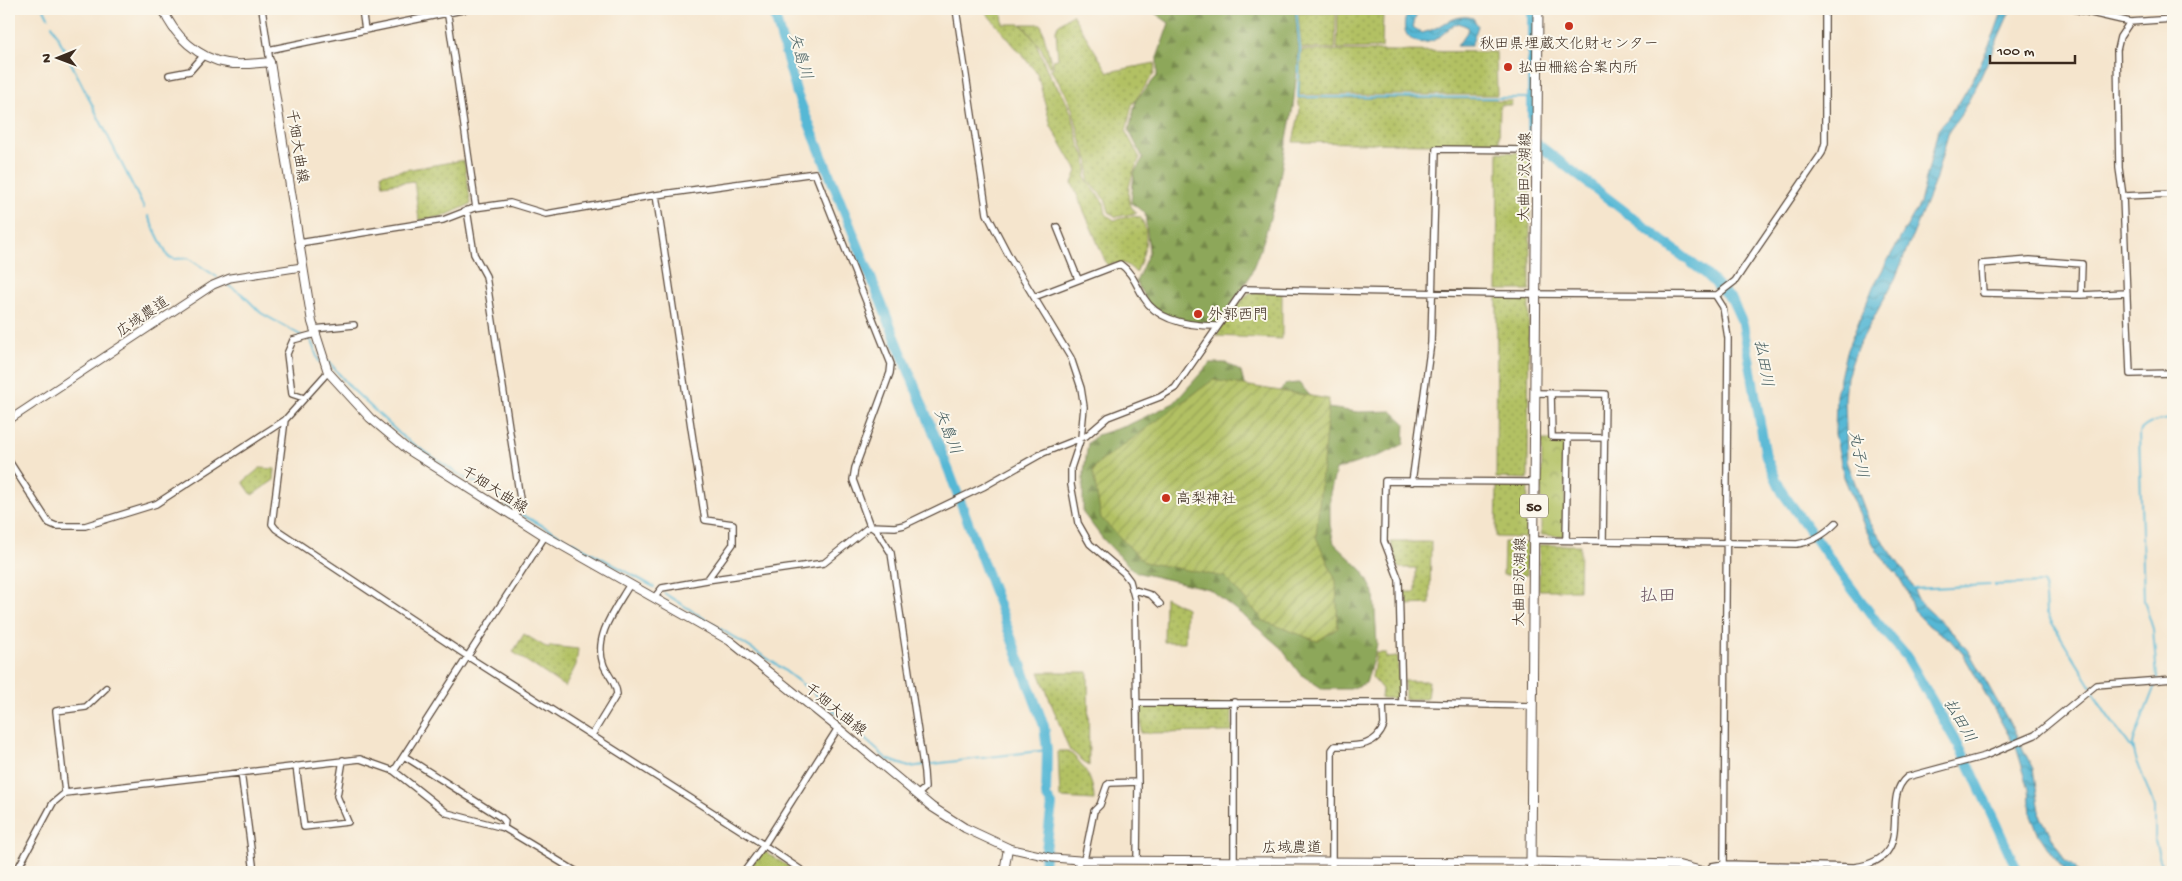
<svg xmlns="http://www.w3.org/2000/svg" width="2182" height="881" viewBox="0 0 2182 881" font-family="'Gochi Hand','Klee One',sans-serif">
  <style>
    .grass { fill: url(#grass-dots); stroke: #767641 }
    .forest { fill: url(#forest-firs); stroke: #64683c }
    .park { fill: url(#park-crowns); stroke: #767641 }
    .garden { fill: url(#garden-furrows); stroke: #767641 }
    .water { fill: url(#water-waves); stroke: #48717a }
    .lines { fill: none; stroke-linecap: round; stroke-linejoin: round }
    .stream { stroke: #56b8d5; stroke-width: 2 }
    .river { stroke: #56b8d5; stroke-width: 10 }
    .minor-casing { stroke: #574638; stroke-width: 8 }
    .tertiary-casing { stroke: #574638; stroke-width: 9 }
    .secondary-casing { stroke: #574638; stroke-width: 10 }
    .primary-casing { stroke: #574638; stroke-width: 11 }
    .minor { stroke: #fff; stroke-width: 5.5 }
    .tertiary { stroke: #fff; stroke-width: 7 }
    .secondary { stroke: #fff; stroke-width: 8 }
    .primary { stroke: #fff; stroke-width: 9 }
    .poi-dot { fill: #c8321e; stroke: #fbf7ec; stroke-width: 2 }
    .labels { text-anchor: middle; stroke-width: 4; stroke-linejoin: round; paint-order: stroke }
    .shield { fill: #fbf7ec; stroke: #75685c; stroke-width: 1 }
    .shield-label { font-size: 14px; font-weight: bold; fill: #3b2a1e }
    .poi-label { font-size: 15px; fill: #3b2a1e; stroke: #fbf7ec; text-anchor: start }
    .street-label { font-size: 15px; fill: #3b2a1e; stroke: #fbf7ec }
    .water-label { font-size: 16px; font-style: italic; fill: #445c5e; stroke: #fbf7ec }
    .quarter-label { font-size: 18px; fill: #6b5462; stroke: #fbf7ec }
  </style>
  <defs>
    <pattern id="grass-dots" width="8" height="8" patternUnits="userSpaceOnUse" patternTransform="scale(1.25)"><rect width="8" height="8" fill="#b2c164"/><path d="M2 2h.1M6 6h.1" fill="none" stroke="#929d52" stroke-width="1.8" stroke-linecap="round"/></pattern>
    <pattern id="forest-firs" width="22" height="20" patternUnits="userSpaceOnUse" patternTransform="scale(1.25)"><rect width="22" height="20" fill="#8da75a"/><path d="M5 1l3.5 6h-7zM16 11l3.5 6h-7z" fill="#74884a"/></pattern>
    <pattern id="park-crowns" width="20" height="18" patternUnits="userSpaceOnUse" patternTransform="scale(1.25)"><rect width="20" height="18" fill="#b2c164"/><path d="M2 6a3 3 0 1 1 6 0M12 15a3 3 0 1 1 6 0" fill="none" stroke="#929d52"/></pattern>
    <pattern id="garden-furrows" width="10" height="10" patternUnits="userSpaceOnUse" patternTransform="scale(1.25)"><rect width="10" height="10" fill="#b2c164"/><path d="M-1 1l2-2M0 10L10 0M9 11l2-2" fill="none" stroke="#929d52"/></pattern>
    <pattern id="water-waves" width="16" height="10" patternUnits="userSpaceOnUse" patternTransform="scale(1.25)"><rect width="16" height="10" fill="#56b8d5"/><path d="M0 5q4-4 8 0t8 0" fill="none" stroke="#4896ac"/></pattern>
  </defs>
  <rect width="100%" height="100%" fill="#fbf7ec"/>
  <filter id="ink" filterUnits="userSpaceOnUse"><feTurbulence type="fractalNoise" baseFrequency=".02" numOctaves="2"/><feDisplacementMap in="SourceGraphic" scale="10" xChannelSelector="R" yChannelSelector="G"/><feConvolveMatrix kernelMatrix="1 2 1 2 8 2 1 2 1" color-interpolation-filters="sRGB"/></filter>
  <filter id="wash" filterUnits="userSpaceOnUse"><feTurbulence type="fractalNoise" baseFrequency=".0096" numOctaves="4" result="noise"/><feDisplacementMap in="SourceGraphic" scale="20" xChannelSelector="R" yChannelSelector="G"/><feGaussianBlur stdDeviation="1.12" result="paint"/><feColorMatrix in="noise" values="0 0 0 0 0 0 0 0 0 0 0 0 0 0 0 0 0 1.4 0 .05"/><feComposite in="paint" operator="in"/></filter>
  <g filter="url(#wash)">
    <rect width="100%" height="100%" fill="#f5e5cd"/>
    <path class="grass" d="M983,9H1009L1010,10L1002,11L1003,24H1021L1036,42L1049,75L1063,95L1072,114L1079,144L1086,158L1087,169L1085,178L1104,203L1106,214L1114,220L1132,216L1140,217C1152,233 1143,257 1136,273C1126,262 1122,262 1107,265L1072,183L1077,171L1051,126L1037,73Z
      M1298,13H1336L1335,49L1301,48Z
      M1338,13L1383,14L1382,48L1337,49Z
      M1072,14L1108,72L1155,63L1154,74L1132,105L1126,132L1140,158C1133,171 1120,201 1137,213L1116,217L1109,212L1106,201L1088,180L1089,162L1081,142L1073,111L1065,92L1050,69L1053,68V60L1058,59L1056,30L1058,25Z
      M1022,24H1041L1052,66L1049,67L1041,48Z
      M1301,50L1496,52L1497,95H1299Z
      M1298,98L1496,99V101H1512L1511,105H1500L1499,145L1293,142L1300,110Z
      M1498,152L1530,153V290H1497Z
      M464,160L471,204L444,216L419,220L414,181L383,185L381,174Z
      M1282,292V339L1216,336L1234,309L1249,293Z
      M1497,297H1529L1528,479L1496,478Z
      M260,468L275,469L274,480L252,495L243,482Z
      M1497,485L1528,486L1527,538L1496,537Z
      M1391,542H1431L1430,604L1406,605L1404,592H1416V568H1399Z
      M1504,542L1527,543V575H1503Z
      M1539,545H1580L1579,590H1539Z
      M1165,597L1186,608L1185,642H1164Z
      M524,634L549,649L550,646L578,649L576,665L565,687L513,652Z
      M1376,653H1386V658L1398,657L1399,699L1381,698L1382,689L1372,677Z
      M1039,672H1088L1089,766L1069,749Z
      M1404,681H1429L1427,699H1405Z
      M1141,705H1232V732L1141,733Z
      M1058,751H1068C1083,763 1094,780 1094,800L1060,798Z"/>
    <path class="forest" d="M1149,9H1295L1299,53L1293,107L1276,198L1263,242L1249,278L1217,326L1175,320L1149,305L1136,282L1149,252L1145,213L1131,203L1134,173L1143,158L1129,131L1136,100L1157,76V58L1169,23Z
      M1210,363H1227L1241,372L1253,420L1286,384L1299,383L1320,407L1358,412L1392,411L1405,423L1404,444L1386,453L1336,470L1330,493V525L1334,543L1363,571L1374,593L1377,645L1366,683L1350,689H1323L1300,674L1281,648L1245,617L1209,589L1135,572L1103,539L1083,513V478L1088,443L1097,435L1126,426L1174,403Z"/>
    <path class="park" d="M1542,440H1566L1564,536L1541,535Z
      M762,850L797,872H748Z"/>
    <path class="garden" d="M1213,380L1329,399L1316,537L1336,581L1338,628L1317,641L1264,621L1225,577L1144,562L1101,518L1093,472L1096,465Z"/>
    <path class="water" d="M1409,9H1418L1413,27L1421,33C1440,30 1453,12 1473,18L1478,26L1471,46H1457L1467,32L1468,27L1459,23C1450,26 1444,34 1436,39C1420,48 1401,40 1405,20C1406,16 1409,13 1409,9Z
      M2003,9H2011L1978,83L1960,116L1949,131L1935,181L1895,279L1857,348L1847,377L1845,400L1847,461L1869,521L1906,574L1919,601L1953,633L1969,652L2012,727L2033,769L2041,817L2065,861L2074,866L2078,872H2067L2051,853L2038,833L2031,816L2029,789L2017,750L1963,654L1952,641L1929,626L1913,610L1907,591L1897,574L1878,553L1865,528L1844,477L1835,434L1836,395L1846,352L1874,285L1920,203L1938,130L1960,101L1974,77L1994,34Z"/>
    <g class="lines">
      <path class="stream" d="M44,9L48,17
        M1296,9L1300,49L1298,97L1532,98
        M52,25L144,208
        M148,216L168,257L175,259L188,258L217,277
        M228,285L242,294L261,313L302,336
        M306,338L311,341L319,362
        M329,362L351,388L403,437L466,479L494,489L503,502L513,510
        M521,514L654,587
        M1994,585L2044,583L2046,613L2091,686
        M1912,589L1989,585
        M664,593L776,664L815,694L887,759L909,767L1047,750
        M2157,678L2153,629L2144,601L2139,432C2149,421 2159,420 2173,419
        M2093,691C2102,713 2121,731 2134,752
        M2135,756L2133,745L2135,737L2156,683
        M2135,756L2155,808V841L2160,860L2167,872"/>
      <path class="river" d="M773,9L797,94L949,471L1044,726L1047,750L1046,796L1052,805L1043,872
        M1532,9V140L1706,274L1732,300L1743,324L1766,457L1782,492L1844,578L1876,621L1907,657L1966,759
        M1968,763L2018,872"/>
    </g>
  </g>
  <g filter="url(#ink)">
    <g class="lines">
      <g class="minor-casing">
        <path id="minor" d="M262,9L270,62
          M362,9L365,30
          M447,9L476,208
          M956,9L987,214L1009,256L1071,358L1081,388L1084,407L1081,438L1071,468V485L1078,523L1090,544L1124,573L1130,581L1135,600L1138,782L1137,859
          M2074,9L2130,22L2173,19
          M2130,22L2120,37L2117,50L2119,168L2123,196L2130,374L2173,373
          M268,50L467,9
          M169,75L190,71L204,55
          M2123,196L2173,194
          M467,210L474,254L486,276L520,499L514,517
          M1057,227L1078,279
          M299,243L443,220L474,208L510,203L546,214L656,195L815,173L891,364L890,373L855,468L853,480L870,526L877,531L891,553L924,772L925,788L917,795
          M2081,295L2082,264L2030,260L1981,264L1983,293L2081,295L2126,293
          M1716,296L1723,307L1728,338L1724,864
          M1034,297L1120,264C1132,272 1136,285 1144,298C1158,322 1192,326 1217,326
          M314,329L354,325
          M1535,393L1605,394L1603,541
          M1551,393L1552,437L1605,438
          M304,398L292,394L287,354L293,340L315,334
          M285,420L272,524L276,529L467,656L764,845L838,728
          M9,461L49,523L56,526H85L156,504L285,420L328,372
          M1412,482L1431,343L1436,149L1538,150
          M1534,540L1797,544C1813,542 1825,534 1836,523
          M1566,540L1568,437
          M707,580L824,563L870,526L895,527L904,525L983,487L1043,453L1086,436L1108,417L1160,397L1175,388L1244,289L1498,294L1717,295L1735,281L1745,266L1822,153L1825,143V9
          M1132,589L1151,595L1160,604
          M654,598L662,588L707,580L733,544V524L705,520L656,195
          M1234,702V872
          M1138,703H1402L1532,706
          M1402,703L1399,580L1384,541L1385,481L1534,482
          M592,735L617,694C616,682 609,677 604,666C592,637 616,608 630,584
          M404,756L502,818L505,821L504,828
          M296,766L304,827L348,822L337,796L343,760
          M394,771L545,536
          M241,772L254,872
          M65,793L56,711L86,707L106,688
          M1084,860L1094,811L1100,805L1107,785L1110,783L1138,782
          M16,872L53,803L65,793L360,759L394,771L447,813L504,828L577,872
          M744,872L764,845L804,872
          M1077,872L1079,860
          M1332,872V750L1335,746C1355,746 1376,748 1384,725L1383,703
          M1707,872L1712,866L1724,864L1854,867C1920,859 1878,801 1907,777L1985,756L2035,735L2096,685L2173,679"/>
      </g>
      <g class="tertiary-casing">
        <path id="tertiary" d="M9,420L213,285L230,278L302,267
          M1008,848L1053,858L1079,860L1531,862L1530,872"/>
      </g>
      <g class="secondary-casing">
        <path id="secondary" d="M163,9C173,35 199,59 227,63C241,66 256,63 270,62L312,322L328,372L370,418L407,449L545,536L730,641L838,728L932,807L965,828L1008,848L1004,872"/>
      </g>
      <g class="primary-casing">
        <path id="primary" d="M1538,9L1531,862L1677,865L1704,872"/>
      </g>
      <use href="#minor" class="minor"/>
      <use href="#tertiary" class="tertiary"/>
      <use href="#secondary" class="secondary"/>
      <use href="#primary" class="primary"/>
    </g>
  </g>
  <g class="poi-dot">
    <circle cx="1569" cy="26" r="5"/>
    <circle cx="1508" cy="67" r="5"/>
    <circle cx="1198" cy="314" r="5"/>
    <circle cx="1166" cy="498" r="5"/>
  </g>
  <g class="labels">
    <rect class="shield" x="1520" y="494.5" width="28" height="23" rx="4"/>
    <g class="shield-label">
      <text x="1534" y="511">50</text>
    </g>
    <g class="poi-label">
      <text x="1569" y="48" text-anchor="middle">秋田県埋蔵文化財センター</text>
      <text x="1518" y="72">払田柵総合案内所</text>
      <text x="1208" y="319">外郭西門</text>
      <text x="1176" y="503">高梨神社</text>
    </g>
    <g class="street-label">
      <text transform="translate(298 146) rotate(81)" y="5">千畑大曲線</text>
      <text transform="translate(1524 177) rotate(-89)" y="5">大曲田沢湖線</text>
      <text transform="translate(142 316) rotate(-34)" y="5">広域農道</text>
      <text transform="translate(495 489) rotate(32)" y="5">千畑大曲線</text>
      <text transform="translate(1519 582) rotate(-89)" y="5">大曲田沢湖線</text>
      <text transform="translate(836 709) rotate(39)" y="5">千畑大曲線</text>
      <text x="1292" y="852">広域農道</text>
    </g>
    <g class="water-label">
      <text transform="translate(802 56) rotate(74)" y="6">矢島川</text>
      <text transform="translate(1765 363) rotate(80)" y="6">払田川</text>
      <text transform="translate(949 431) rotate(68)" y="6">矢島川</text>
      <text transform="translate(1860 454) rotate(80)" y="6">丸子川</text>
      <text transform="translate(1961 720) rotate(60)" y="6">払田川</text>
    </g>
    <g class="quarter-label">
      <text x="1658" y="601">払田</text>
    </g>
  </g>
  <rect width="2182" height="881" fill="none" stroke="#fbf7ec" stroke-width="30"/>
  <g transform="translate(58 58) rotate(269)" stroke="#fbf7ec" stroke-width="4" paint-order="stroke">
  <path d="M0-4L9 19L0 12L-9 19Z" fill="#3b2a1e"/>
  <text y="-8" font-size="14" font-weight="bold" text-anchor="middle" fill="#3b2a1e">N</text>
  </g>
  <path d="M1990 55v8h85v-8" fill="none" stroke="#3b2a1e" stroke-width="2.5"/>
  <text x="1997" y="55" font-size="15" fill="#3b2a1e" stroke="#fbf7ec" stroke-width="4" paint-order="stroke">100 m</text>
</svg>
